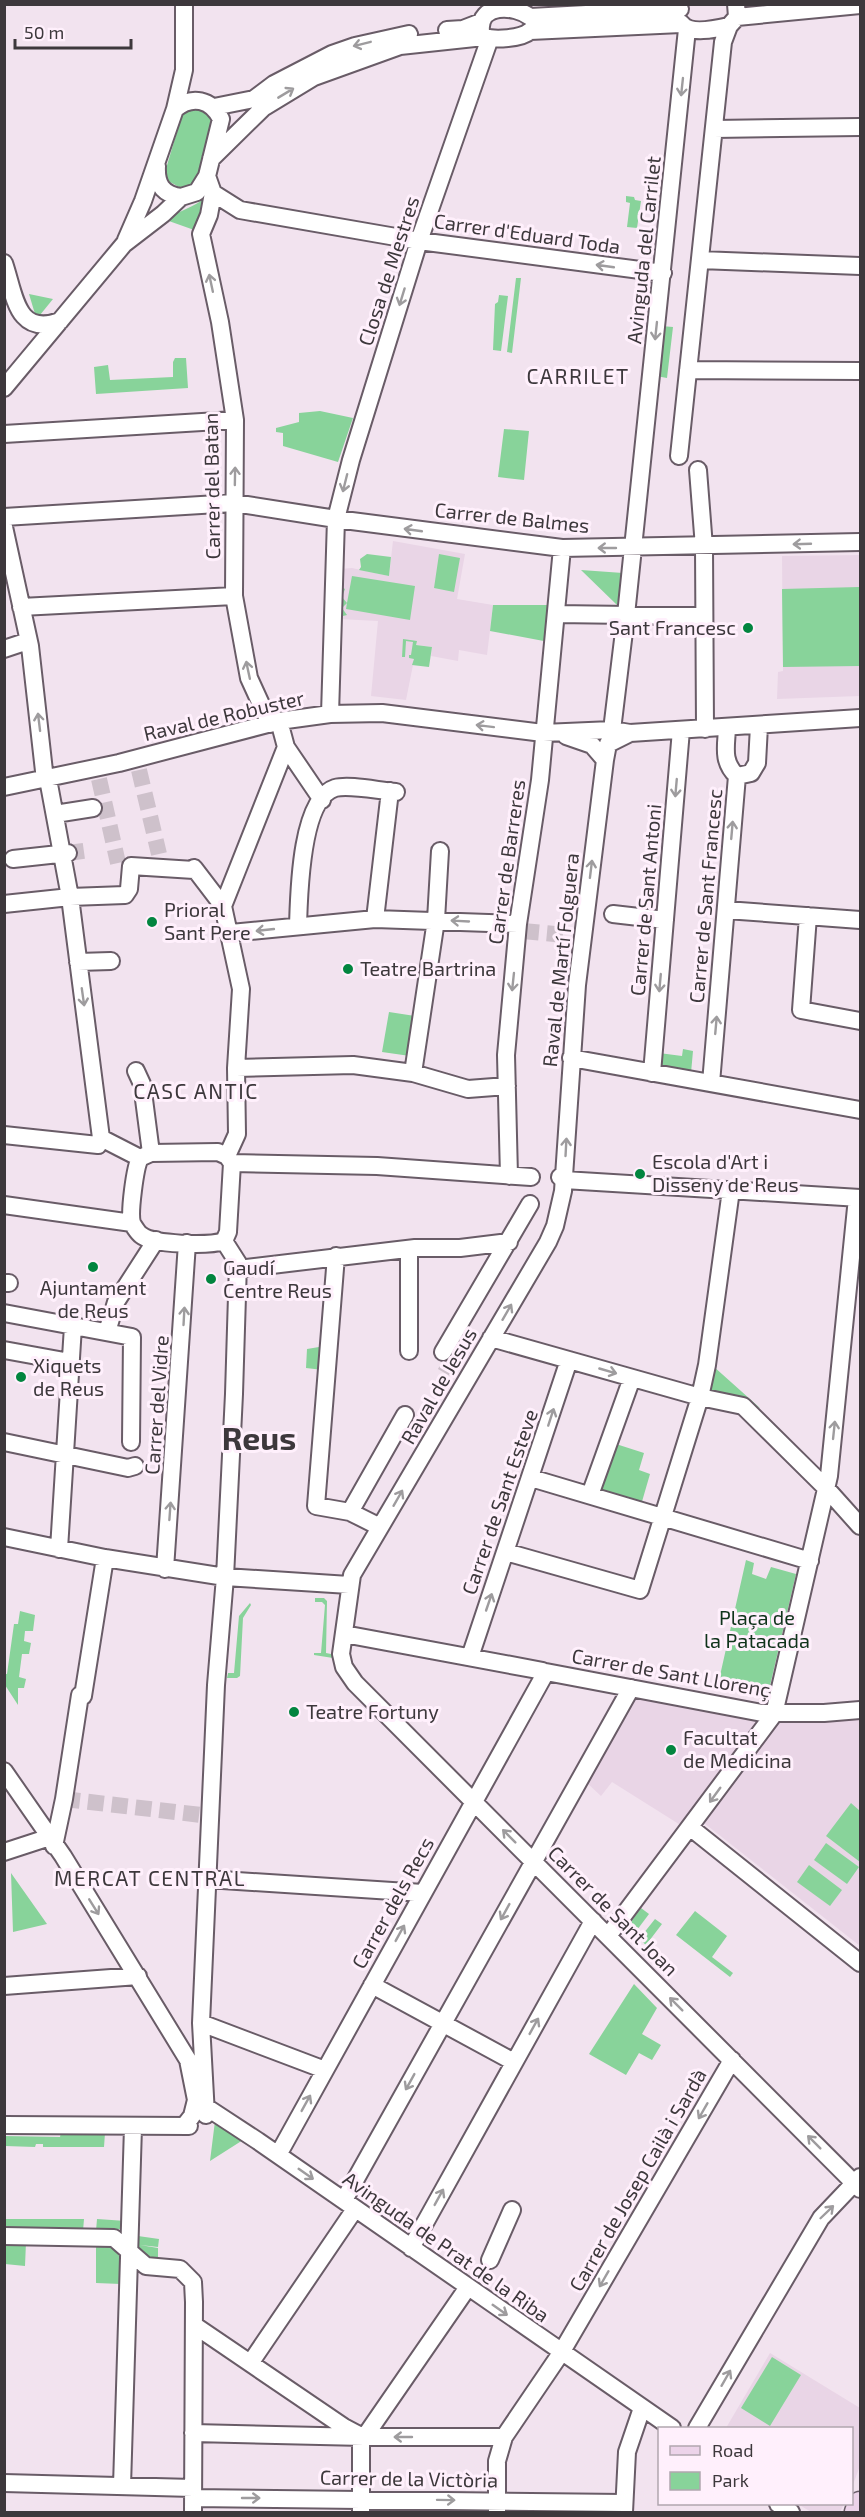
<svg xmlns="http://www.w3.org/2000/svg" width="865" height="2517" viewBox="0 0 865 2517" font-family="'Exo 2',sans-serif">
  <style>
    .built { fill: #e9d5e6 }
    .green { fill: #88d39a }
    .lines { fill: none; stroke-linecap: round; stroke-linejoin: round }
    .street-tunnel { stroke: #cec1cb; stroke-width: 16; stroke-dasharray: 16 8; stroke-linecap: butt }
    .street-casing { stroke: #695c67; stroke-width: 20 }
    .secondary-casing { stroke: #695c67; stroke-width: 27 }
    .street { stroke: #fff; stroke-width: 16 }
    .secondary { stroke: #ecd3e9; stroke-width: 24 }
    .oneway { stroke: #9e9c9e }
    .poi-dot { fill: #02853f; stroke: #fff0fc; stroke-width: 2 }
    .labels { text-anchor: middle; stroke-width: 6; stroke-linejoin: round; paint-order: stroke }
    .street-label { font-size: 20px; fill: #3d383c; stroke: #fff0fc }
    .poi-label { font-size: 20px; fill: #3d383c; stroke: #fff0fc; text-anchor: start }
    .park-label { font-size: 20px; fill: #10331b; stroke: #fff0fc }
    .neighbourhood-label { font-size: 21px; letter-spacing: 1.5px; fill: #3d383c; stroke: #fff0fc }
    .town-label { font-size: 32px; font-weight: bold; fill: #3d383c; stroke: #fff0fc }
  </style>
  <rect width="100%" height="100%" fill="#f2e3ef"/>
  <path class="built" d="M393,541L465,554L457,599L493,605L487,655L459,650L458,661L431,656L432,647L417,645L406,700L371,696L378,621L339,619L340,569L352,568L389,576Z
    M860,555V696L777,699L778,672L783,671L782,556Z
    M634,1695L761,1719L682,1826L612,1782L601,1796L586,1782Z
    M860,1719V1946L704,1823L778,1723Z
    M770,2353L860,2408V2466L852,2487V2428H726Z
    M798,2504H844L840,2512H811Z"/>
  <path class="green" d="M195,106L210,115C213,126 202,172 194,182C191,186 185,187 181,188L168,181L165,172L182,115L185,110Z
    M207,196L197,231L166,220C179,210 194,208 207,196Z
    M626,196L634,197L635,200L641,201L637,228L627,227L630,203L626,202Z
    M516,278H521L512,353L507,352Z
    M29,294L53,299L40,315L35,314Z
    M499,295L508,296L501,351L493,350L495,304L498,302Z
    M661,326L673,327L667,378L656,376Z
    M175,358H186L188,388L96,394L94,367L108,365L110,380L173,377V362Z
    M320,411L353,418L338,462L283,446V433L276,432V428L299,422V413Z
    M504,429L529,431L524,480L498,477Z
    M367,554L391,557L389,576L359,570L361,567L360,559Z
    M439,554L460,558L454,592L434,588Z
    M581,570L623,573L617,605Z
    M352,576L415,586L410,620L346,609L347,603L342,608L347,615L339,617L340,586L345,589L342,597L347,603Z
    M859,587L860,666L783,667L782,589Z
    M493,605H553L549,642L490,631Z
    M403,639L417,641L416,645L432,647L429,667L412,665L414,659L409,658V655H411L413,642L406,641L405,657H402Z
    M389,1012L415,1016L410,1056L382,1052Z
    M683,1049L693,1051L691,1073L659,1067V1053L682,1056Z
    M325,1346L323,1370L306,1368L307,1349Z
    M713,1366L760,1408L705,1393Z
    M616,1444L644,1453L639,1470L650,1474L641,1505L598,1492Z
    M746,1560L754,1563L752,1574L766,1579L771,1567L796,1574L769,1690L719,1680Z
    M315,1598H324L327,1601L326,1653L336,1655L342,1675L339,1676L333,1658L314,1655V1653H321L325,1605L322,1602H315Z
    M250,1603L251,1605L243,1618L240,1676L237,1678H227L228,1673H234L239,1616Z
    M20,1611L35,1615L33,1631H25L24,1641L31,1643L29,1654H22L19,1677L26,1679L24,1688H18V1705L5,1685L4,1674H7L14,1624H18Z
    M851,1803L860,1811V1862L826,1836Z
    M826,1843L859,1867L847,1884L814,1860Z
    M809,1865L842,1890L830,1906L797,1882Z
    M11,1873L47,1924L13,1932Z
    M641,1908L649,1914L634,1934L627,1927Z
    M695,1911L727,1936L712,1957L733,1973L730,1977L676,1935Z
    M655,1919L662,1924L646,1945L639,1939Z
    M634,1984L657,2008L642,2034L661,2045L652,2060L639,2053L626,2075L589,2054Z
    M215,2121L243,2140L210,2161Z
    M61,2132L105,2133L104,2147H43V2144H36L35,2147L5,2146L4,2136L60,2137Z
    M4,2219H84L83,2231H5Z
    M97,2219L126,2221C121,2234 109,2231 96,2231Z
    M138,2236L159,2239L158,2247L140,2245L158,2248V2263H153L138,2250Z
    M5,2241L26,2242L25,2266L5,2264Z
    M96,2244C123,2246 122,2260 121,2284L96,2283Z
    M772,2357L801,2375L770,2426L741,2408Z"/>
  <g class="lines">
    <path class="street-tunnel" d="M139,770L159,854
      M99,779L118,863
      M68,853L90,850
      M523,931L566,935
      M442,1362L459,1372
      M64,1799L210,1816"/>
    <g class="street-casing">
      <path id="street" d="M530,17L680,9
        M737,17L860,5
        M681,23C689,35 716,29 729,26
        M447,30L463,29L481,22
        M481,31C478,3 515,5 530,17
        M214,107L254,99L274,84L332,54L355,46L409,34
        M714,129L860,127
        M211,159L263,108L314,77L400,46L484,37C495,40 521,39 530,31L681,24
        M157,166C156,184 162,194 181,197
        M207,176L213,193L209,215L201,234L220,322L235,420L234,596L249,678L270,724
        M213,193L240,210L419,241L663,273
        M126,240L143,201L175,109L184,70V4
        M700,260L860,266
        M4,263C15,295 16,337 60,321
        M688,370L860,371
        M4,388L124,244L163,214L181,197L197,192L207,176L221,119C211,99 192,95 175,109
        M4,434L235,420
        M679,456L723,42L729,26L737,17L736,4
        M698,470L704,547L705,729
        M4,517L234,503L336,519L562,548L860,542
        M4,527L30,646L45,780
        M21,607L234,596
        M556,614L704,616
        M4,649L28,641
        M330,714L336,519L351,460L419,241L490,38
        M727,729C726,747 722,762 737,776
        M612,730L626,615L687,29
        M630,733L608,744L605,760L577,985L563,1191L555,1226L548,1242L352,1575L341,1654L344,1667L355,1683L860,2189
        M566,736L592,745L605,760
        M286,747L322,800
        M737,776L751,773L757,763L759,726
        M4,787L119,763L279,721L330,714L382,713L543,733L612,730L630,733L860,718
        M55,814L93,808
        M13,859L68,853
        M194,868L223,906L241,989L236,1068L237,1134L227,1156
        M4,904L70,897L48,779
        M223,906L286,747L279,721
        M726,910L860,920
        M613,914L665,920
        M808,916L801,1010L860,1021
        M375,919L390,791
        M298,926C299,896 300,799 335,788C349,784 380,791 396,792
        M231,933L375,919L518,924
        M78,962L111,961
        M571,1058L860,1110
        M236,1068L353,1065L413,1073L468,1089L507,1086
        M136,1071L142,1084L151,1153
        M413,1073L436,920L440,851
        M652,1073L681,730
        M711,1083L737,776
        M4,1135L98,1145L101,1138
        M101,1138L70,897L125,895L129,889L131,866L194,870
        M101,1138L140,1158
        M218,1152L227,1156L232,1163L228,1232L224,1241C209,1246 153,1245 141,1235C138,1233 133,1225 132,1223C129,1213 135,1167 140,1158L151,1153Z
        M232,1163L377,1166L531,1177
        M509,1176L506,1055L518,924L540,780L562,548
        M560,1177L564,1180L860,1198
        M4,1205L132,1223
        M336,1256L316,1506L350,1512L380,1527
        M238,1269L415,1248H460L509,1242
        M4,1283H9
        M4,1313L132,1337L131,1442
        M107,1332L116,1302L156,1240
        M491,1338L700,1397L743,1406L826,1488L860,1526
        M4,1350L70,1362
        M409,1351V1250
        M443,1352L530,1204
        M4,1442L128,1468L135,1466
        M531,1478L810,1561
        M590,1495L632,1378
        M350,1512L405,1415
        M4,1537L105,1558L225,1577L349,1585
        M59,1549L73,1326
        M506,1552L640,1590L700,1397L707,1365L731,1190
        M165,1569L187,1243
        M344,1634L543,1671
        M470,1657L569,1360
        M4,1771L63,1856L188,2060L196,2100L192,2116L185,2125
        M691,1828L860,1963
        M54,1846L64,1799L80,1695L83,1696L105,1558
        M4,1852L50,1837
        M207,1879L423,1893
        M608,1936L774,1714L829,1476L857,1198
        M372,1985L514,2062
        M4,1986L138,1976
        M201,2023L325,2070
        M200,2103L258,2141L672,2428
        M206,2115L201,2023L216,1685L225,1577L234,1394L238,1263L224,1241
        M4,2125L189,2126
        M278,2155L546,1672L762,1713H824L860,1710
        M344,2200L631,1688
        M4,2236L114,2238L146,2266L180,2269L193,2282L194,2302L193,2512
        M411,2248L593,1921
        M490,2260L512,2210
        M194,2325L344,2427L361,2436
        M251,2362L355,2209
        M697,2428L821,2218L860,2177
        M193,2433L364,2437H504
        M4,2483L193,2488
        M122,2486L133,2127
        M193,2498L624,2503
        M778,2504L791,2512
        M361,2512V2442L468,2287
        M497,2512V2461L504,2437L561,2353L732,2060
        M624,2512L627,2452L642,2408"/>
    </g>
    <g class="secondary-casing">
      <path id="secondary" d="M857,2512L860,2504"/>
    </g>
    <use href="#street" class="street"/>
    <use href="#secondary" class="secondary"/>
  </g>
  <defs><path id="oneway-shaft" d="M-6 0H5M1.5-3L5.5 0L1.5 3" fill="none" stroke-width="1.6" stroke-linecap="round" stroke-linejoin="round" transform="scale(1.5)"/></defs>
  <g class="oneway">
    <use href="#oneway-shaft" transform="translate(362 44) rotate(166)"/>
    <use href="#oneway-shaft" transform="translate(682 87) rotate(96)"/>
    <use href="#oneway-shaft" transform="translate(286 93) rotate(-31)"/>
    <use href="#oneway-shaft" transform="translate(605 266) rotate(-172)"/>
    <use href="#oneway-shaft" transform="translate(211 283) rotate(-102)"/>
    <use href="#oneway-shaft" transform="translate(402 297) rotate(107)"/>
    <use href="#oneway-shaft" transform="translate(656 331) rotate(96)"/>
    <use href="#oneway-shaft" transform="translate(235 476) rotate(-89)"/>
    <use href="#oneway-shaft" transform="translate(345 483) rotate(104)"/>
    <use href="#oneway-shaft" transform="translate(413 530) rotate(-172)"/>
    <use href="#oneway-shaft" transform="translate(802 544) rotate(178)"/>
    <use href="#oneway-shaft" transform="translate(607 548) rotate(180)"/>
    <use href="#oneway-shaft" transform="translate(248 670) rotate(-102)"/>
    <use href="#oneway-shaft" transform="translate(39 722) rotate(-97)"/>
    <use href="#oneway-shaft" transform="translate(485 726) rotate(-173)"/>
    <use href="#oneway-shaft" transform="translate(676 788) rotate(95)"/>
    <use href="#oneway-shaft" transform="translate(732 830) rotate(-85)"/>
    <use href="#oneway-shaft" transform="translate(591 869) rotate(-83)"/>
    <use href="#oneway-shaft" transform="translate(460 921) rotate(-177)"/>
    <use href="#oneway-shaft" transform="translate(265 930) rotate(174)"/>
    <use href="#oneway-shaft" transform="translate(513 982) rotate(96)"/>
    <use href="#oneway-shaft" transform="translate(660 983) rotate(95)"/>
    <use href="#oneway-shaft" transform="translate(83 997) rotate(82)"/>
    <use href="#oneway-shaft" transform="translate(716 1025) rotate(-85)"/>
    <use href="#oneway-shaft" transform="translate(566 1147) rotate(-87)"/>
    <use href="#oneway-shaft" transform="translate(507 1312) rotate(-60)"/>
    <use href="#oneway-shaft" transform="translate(184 1316) rotate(-87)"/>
    <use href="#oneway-shaft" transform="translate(608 1371) rotate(16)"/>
    <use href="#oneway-shaft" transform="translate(551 1417) rotate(-72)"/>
    <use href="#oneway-shaft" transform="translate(834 1430) rotate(-84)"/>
    <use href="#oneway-shaft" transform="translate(398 1498) rotate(-60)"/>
    <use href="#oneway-shaft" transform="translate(170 1511) rotate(-86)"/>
    <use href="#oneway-shaft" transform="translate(489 1602) rotate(-71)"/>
    <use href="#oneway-shaft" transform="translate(715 1795) rotate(126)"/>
    <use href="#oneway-shaft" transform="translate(509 1836) rotate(-135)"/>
    <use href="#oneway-shaft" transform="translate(94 1907) rotate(58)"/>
    <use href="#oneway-shaft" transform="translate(505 1912) rotate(119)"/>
    <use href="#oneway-shaft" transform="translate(400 1933) rotate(-61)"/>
    <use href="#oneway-shaft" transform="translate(676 2004) rotate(-135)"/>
    <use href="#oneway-shaft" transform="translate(534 2026) rotate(-61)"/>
    <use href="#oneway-shaft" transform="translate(410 2082) rotate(119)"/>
    <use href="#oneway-shaft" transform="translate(306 2103) rotate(-61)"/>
    <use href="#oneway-shaft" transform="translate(703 2111) rotate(120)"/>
    <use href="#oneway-shaft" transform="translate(814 2142) rotate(-135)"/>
    <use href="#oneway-shaft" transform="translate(306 2174) rotate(35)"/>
    <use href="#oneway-shaft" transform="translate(439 2197) rotate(-61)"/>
    <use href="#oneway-shaft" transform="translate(827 2212) rotate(-44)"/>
    <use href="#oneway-shaft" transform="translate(604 2279) rotate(120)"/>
    <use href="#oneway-shaft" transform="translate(500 2310) rotate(35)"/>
    <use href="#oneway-shaft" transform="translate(726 2378) rotate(-60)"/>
    <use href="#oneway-shaft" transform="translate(403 2437) rotate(180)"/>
    <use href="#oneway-shaft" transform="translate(251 2498)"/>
    <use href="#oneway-shaft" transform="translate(446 2500) rotate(1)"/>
  </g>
  <g class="poi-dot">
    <circle cx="748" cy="628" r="6"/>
    <circle cx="152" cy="922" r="6"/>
    <circle cx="348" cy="969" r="6"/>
    <circle cx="640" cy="1174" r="6"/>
    <circle cx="93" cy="1267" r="6"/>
    <circle cx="211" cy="1279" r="6"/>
    <circle cx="21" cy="1377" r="6"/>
    <circle cx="294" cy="1712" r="6"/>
    <circle cx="671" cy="1750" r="6"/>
  </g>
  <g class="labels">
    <g class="street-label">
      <text transform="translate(527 234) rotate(8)" y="7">Carrer d'Eduard Toda</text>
      <text transform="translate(644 250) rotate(-84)" y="7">Avinguda del Carrilet</text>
      <text transform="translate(389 271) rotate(-72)" y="7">Closa de Mestres</text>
      <text transform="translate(212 486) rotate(-91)" y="7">Carrer del Batan</text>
      <text transform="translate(512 518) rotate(6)" y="7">Carrer de Balmes</text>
      <text transform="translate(224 716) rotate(-13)" y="7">Raval de Robuster</text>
      <text transform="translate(507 862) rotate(-82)" y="7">Carrer de Barreres</text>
      <text transform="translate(706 896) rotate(-85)" y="7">Carrer de Sant Francesc</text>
      <text transform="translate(646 900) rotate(-85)" y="7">Carrer de Sant Antoni</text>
      <text transform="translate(561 960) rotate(-84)" y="7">Raval de Martí Folguera</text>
      <text transform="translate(439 1386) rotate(-60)" y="7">Raval de Jesus</text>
      <text transform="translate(157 1405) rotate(-86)" y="7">Carrer del Vidre</text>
      <text transform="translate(500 1502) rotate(-71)" y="7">Carrer de Sant Esteve</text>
      <text transform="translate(671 1673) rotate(10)" y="7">Carrer de Sant Llorenç</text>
      <text transform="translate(393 1903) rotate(-61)" y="7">Carrer dels Recs</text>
      <text transform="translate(613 1911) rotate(45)" y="7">Carrer de Sant Joan</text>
      <text transform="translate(638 2180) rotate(-60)" y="7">Carrer de Josep Cailà i Sardà</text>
      <text transform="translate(446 2247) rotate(35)" y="7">Avinguda de Prat de la Riba</text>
      <text transform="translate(409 2479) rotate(1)" y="7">Carrer de la Victòria</text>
    </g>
    <g class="poi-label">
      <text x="736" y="635" text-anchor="end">Sant Francesc</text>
      <text x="164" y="917">Prioral<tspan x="164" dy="23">Sant Pere</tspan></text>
      <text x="360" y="976">Teatre Bartrina</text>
      <text x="652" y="1169">Escola d'Art i<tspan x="652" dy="23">Disseny de Reus</tspan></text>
      <text x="223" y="1275">Gaudí<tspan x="223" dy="23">Centre Reus</tspan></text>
      <text x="93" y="1295" text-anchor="middle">Ajuntament<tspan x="93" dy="23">de Reus</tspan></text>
      <text x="33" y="1373">Xiquets<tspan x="33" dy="23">de Reus</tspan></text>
      <text x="306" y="1719">Teatre Fortuny</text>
      <text x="683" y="1745">Facultat<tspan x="683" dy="23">de Medicina</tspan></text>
    </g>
    <g class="park-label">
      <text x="757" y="1625">Plaça de<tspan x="757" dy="23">la Patacada</tspan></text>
    </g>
    <g class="neighbourhood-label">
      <text x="578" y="384">CARRILET</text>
      <text x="196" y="1099">CASC ANTIC</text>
      <text x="150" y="1886">MERCAT CENTRAL</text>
    </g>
    <g class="town-label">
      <text x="259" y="1450">Reus</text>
    </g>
  </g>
  <rect width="865" height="2517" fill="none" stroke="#3d383c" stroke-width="12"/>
  <rect x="658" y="2427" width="195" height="78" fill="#fff0fc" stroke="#b1a6af" stroke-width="1.5"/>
  <rect x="670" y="2446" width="30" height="9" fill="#ecd3e9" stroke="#b1a6af" stroke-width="1.5"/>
  <text x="712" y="2457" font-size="18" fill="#3d383c">Road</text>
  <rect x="670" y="2472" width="30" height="18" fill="#88d39a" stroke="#b1a6af" stroke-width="1.5"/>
  <text x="712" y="2487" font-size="18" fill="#3d383c">Park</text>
  <path d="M15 39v9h116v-9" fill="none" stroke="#3d383c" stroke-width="3"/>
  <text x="24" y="39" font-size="18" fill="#3d383c" stroke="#fff0fc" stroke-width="4.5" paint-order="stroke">50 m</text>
</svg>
